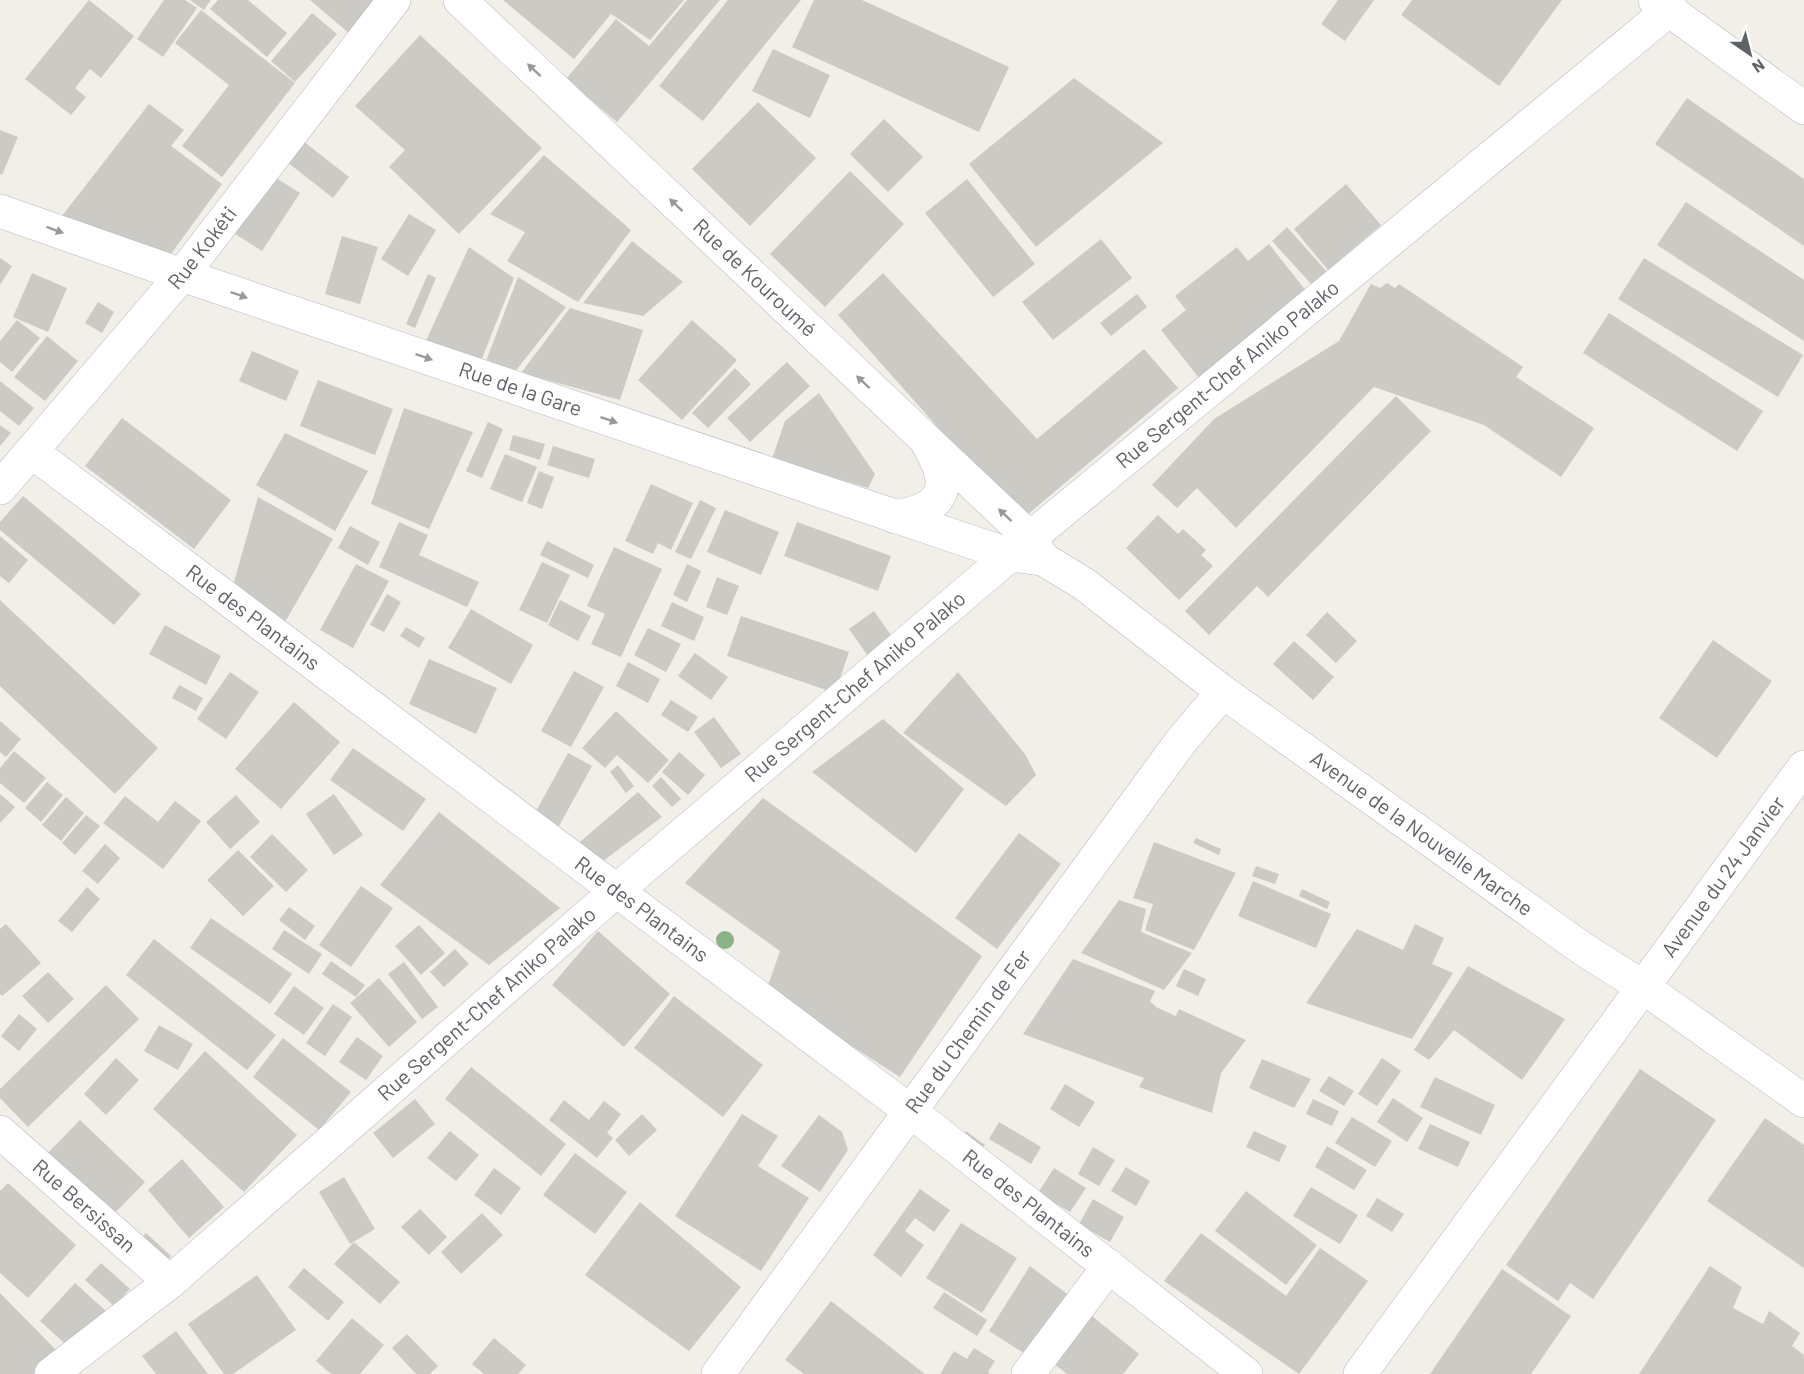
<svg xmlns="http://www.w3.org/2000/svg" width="1804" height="1374" viewBox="0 0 1804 1374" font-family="Barlow,sans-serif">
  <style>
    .building { fill: #cccac5 }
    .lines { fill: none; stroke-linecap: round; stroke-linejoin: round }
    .minor-casing { stroke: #b5b8bc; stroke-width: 34 }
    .tertiary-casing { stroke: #b5b8bc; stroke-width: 34 }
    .secondary-casing { stroke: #b6babf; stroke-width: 34 }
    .minor { stroke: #fff; stroke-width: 33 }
    .tertiary { stroke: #fff; stroke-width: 33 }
    .secondary { stroke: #fff; stroke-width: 33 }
    .tree { fill: #89b387 }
    .oneway { fill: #979a9d }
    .labels { text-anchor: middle; stroke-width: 4.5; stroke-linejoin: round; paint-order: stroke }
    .street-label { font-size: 21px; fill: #5f6368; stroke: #fff }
  </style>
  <rect width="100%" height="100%" fill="#f1efe8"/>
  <path class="building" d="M89,0L134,36L101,78L90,69L75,88L86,97L71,115L25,79Z
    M164,0H185L197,8L163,57L137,39Z
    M190,0H211L204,10Z
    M218,0H248L287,33L267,57L210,9Z
    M310,0H380L351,35Z
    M503,0H684L650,40L611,14L574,59Z
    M687,0H720L617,122L566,79L616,19L649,46Z
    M728,0H801L703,121L659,86Z
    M814,0H862L1009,67L979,132L792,47Z
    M1338,0H1374L1345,41L1321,24Z
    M1412,0H1562L1499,86L1401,15Z
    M201,10L295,83L222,177L182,146L229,85L175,43Z
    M312,13L337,34L295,82L271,61Z
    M420,35L542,148L459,234L389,167L405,150L355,106Z
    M773,49L830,75L810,118L752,91Z
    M1074,78L1163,143L1036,247L969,164Z
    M1687,98L1804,179V246L1655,144Z
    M758,102L816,158L750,226L692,169Z
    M149,104L184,130L171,146L222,184L165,262L58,221Z
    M884,119L923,157L888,192L850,154Z
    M0,130L18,137L2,175L0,174Z
    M303,141L349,177L333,198L287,162Z
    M544,155L631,230L578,302L507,261L525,232L490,214Z
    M850,171L904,224L825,307L770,254Z
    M270,174L300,193L262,251L232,232Z
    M967,179L1035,264L993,297L925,213Z
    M1346,184L1381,225L1328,270L1294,229Z
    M1686,202L1804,280V341L1657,245Z
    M409,214L436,230L408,276L381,259Z
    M1287,227L1328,273L1313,286L1272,241Z
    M342,236L378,247L360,304L325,294Z
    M1101,239L1132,278L1053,340L1022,302Z
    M632,241L683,282L643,316L583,303Z
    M1269,244L1307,292L1199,378L1161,330L1186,310L1175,296L1237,247L1248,261Z
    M469,247L514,278L479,366L424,345Z
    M0,258L12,266L0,285Z
    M1644,258L1803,355L1778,397L1618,299Z
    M32,273L67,288L48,332L13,317Z
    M883,273L1037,439L1144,349L1178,388L1027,515L1014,513L838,315Z
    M428,274L436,278L415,328L406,324Z
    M518,277L566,307L510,378L483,369Z
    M1387,283L1395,288L1399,284L1523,367L1516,377L1594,428L1561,477L1484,425L1374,387L1236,528L1197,488L1177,508L1152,485L1214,419L1339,341L1371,284L1380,288Z
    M1137,294L1147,307L1111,336L1100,323Z
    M98,302L114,312L102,333L85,323Z
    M570,308L643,330L620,400L521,373Z
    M1609,313L1763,411L1737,451L1583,353Z
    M17,320L40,338L12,372L0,362V341Z
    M692,320L737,360L682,420L638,380Z
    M47,336L78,361L45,401L14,377Z
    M252,351L299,371L286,401L239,381Z
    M787,362L810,386L750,442L727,418Z
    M735,368L751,384L708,428L692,413Z
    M318,380L393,409L375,455L300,426Z
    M0,381L34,408L19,426L0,411Z
    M819,393L875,474L868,488L772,459L785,421Z
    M1396,396L1431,431L1268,597L1257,586L1209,635L1185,611Z
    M404,408L473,432L429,529L371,504Z
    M122,418L231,500L194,549L85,466Z
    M488,422L503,429L482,478L466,471Z
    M0,425L11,433L0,446Z
    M285,433L368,471L335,531L256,485Z
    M513,435L545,444L540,460L509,450Z
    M553,446L595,459L589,478L547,465Z
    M505,454L537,467L522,502L490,489Z
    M539,471L554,477L542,509L527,503Z
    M651,484L693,503L671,550L658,543L653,554L625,541Z
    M23,496L141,594L114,625L0,530V522Z
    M258,497L333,539L285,622L234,582Z
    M700,500L716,508L691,559L675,552Z
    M725,510L779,532L761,575L707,552Z
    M1158,515L1178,534L1183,529L1206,550L1201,555L1213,566L1179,600L1126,548Z
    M399,522L428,535L419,555L479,582L467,607L379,567Z
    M797,522L891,556L878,591L784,556Z
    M350,526L380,542L368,565L338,548Z
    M0,536L28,560L9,583L0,576Z
    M547,541L594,565L588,578L540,555Z
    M614,547L662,569L621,657L591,644L605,614L587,606Z
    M542,562L570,575L547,623L519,610Z
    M356,564L389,581L353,648L320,630Z
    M687,564L701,571L687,602L673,595Z
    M717,577L739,586L727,615L706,607Z
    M387,594L401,602L384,632L370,625Z
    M0,600L158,748L115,794L0,686Z
    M560,600L591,616L578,641L548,625Z
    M672,602L704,617L694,641L661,626Z
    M471,609L533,645L511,684L448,648Z
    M874,611L895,641L870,659L849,629Z
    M1327,612L1357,641L1336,663L1306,635Z
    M741,616L849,652L835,693L727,656Z
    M165,625L221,656L206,685L149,654Z
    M406,627L425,638L419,648L400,636Z
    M648,628L681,644L666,672L634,655Z
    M1713,640L1772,681L1717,758L1659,718Z
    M1294,641L1334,677L1313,700L1273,664Z
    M695,653L728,677L711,700L678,676Z
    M429,659L497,688L476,734L409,704Z
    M628,662L660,679L648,703L616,686Z
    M574,671L604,687L571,747L541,731Z
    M230,672L259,692L226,739L197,719Z
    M958,672L1025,754L1036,775L1006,806L903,733Z
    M179,685L203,698L196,711L172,698Z
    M671,700L698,717L688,732L661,715Z
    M294,702L340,742L281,809L235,769Z
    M616,711L669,760L648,783L617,755L605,768L582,748Z
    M714,717L741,754L721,768L694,732Z
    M883,719L964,789L916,853L812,772Z
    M0,721L21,739L6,757L0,752Z
    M353,748L426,799L403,831L330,780Z
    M14,751L46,778L24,803L0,783V768Z
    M679,752L705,775L688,795L662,772Z
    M568,753L592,766L559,826L535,813Z
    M618,765L634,786L626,793L610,772Z
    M661,777L681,799L672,807L652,786Z
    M47,782L63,795L41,822L25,808Z
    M638,792L662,817L595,867L574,847Z
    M0,794L15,807L0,823Z
    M334,794L363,835L334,855L306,814Z
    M236,795L260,822L230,849L206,822Z
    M125,796L158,822L175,801L201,821L163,869L103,823Z
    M66,797L84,813L61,841L42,825Z
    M763,798L982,956L900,1077L766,991L780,951L685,883Z
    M439,812L560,908L489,965L380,885Z
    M86,815L100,826L75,855L62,843Z
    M1019,833L1061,864L997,949L955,918Z
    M272,834L308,870L286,892L250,857Z
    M1196,838L1221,849L1219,855L1193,843Z
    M1154,842L1236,873L1194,950L1145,930L1153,904L1133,898Z
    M105,844L120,858L98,884L82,871Z
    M238,850L274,886L243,916L207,880Z
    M1256,866L1279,874L1275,884L1252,876Z
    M1253,881L1331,914L1316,948L1238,916Z
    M361,886L393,908L351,967L319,945Z
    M87,887L100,899L72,932L58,921Z
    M1302,889L1330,902L1327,909L1299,896Z
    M1119,900L1146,909L1141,932L1192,953L1164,990L1081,953Z
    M289,907L315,926L305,940L279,920Z
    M211,918L292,974L270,1004L190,948Z
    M6,924L41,963L2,996L0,994V929Z
    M1415,924L1444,938L1432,964L1453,973L1412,1039L1306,1003L1357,929L1403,950Z
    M419,925L445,953L421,975L395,946Z
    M284,930L322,954L309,974L272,949Z
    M598,931L670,994L624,1047L552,985Z
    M154,939L276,1035L247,1070L126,975Z
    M455,949L469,964L444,987L430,972Z
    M1073,959L1155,991L1150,1001L1156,1007L1176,1016L1179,1009L1246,1040L1221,1073L1212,1113L1139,1087L1144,1078L1023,1034Z
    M331,961L365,985L356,997L322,974Z
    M404,962L438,1007L422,1019L388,974Z
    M1468,966L1565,1019L1522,1080L1454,1030L1429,1060L1414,1050Z
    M1184,969L1206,979L1198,996L1176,986Z
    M48,972L74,999L48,1023L22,996Z
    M379,978L417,1022L389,1047L350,1003Z
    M106,985L139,1019L28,1127L0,1098V1089Z
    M294,986L324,1008L304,1035L274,1014Z
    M674,996L763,1065L723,1117L634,1048Z
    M333,1004L352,1017L325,1056L306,1043Z
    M19,1014L37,1029L19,1051L1,1036Z
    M159,1025L193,1044L178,1070L144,1051Z
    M357,1037L383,1056L366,1080L339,1062Z
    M283,1038L351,1092L319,1130L253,1077Z
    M205,1051L297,1135L244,1192L153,1109Z
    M116,1058L139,1080L106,1115L84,1094Z
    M1382,1058L1401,1071L1377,1106L1358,1094Z
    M1262,1059L1311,1079L1294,1108L1249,1088Z
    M471,1067L566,1144L541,1176L445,1099Z
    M1640,1069L1716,1120L1593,1299L1570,1283L1558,1301L1506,1265Z
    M1329,1076L1354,1091L1344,1106L1319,1091Z
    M1435,1077L1495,1105L1481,1135L1420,1107Z
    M1065,1084L1095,1102L1079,1127L1050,1109Z
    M1393,1098L1423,1118L1407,1142L1377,1122Z
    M415,1099L435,1124L393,1158L373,1133Z
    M1313,1099L1339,1111L1332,1126L1306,1114Z
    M564,1100L589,1120L604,1101L621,1114L607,1133L613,1138L597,1158L549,1120Z
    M642,1114L657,1130L629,1156L615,1140Z
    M742,1114L778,1136L758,1166L809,1198L761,1271L675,1216Z
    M819,1115L842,1132L848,1150L820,1192L781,1166Z
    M1352,1117L1392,1141L1375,1167L1335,1143Z
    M1765,1118L1804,1145V1268L1707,1201Z
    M80,1120L145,1182L109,1219L44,1157Z
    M999,1122L1041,1147L1031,1164L989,1139Z
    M1430,1124L1470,1142L1458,1167L1418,1149Z
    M450,1131L479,1155L456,1181L427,1158Z
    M966,1131L985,1145L978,1154L960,1140Z
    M1254,1131L1287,1146L1279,1162L1246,1147Z
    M1327,1146L1367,1170L1354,1190L1315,1167Z
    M1093,1147L1115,1160L1099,1186L1078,1174Z
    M575,1153L627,1192L595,1234L543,1195Z
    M182,1159L224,1207L189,1238L148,1190Z
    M1126,1167L1150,1181L1136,1206L1111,1191Z
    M494,1168L521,1188L501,1215L474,1195Z
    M1054,1168L1086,1188L1070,1212L1038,1193Z
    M344,1177L375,1229L350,1244L319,1192Z
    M8,1183L76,1245L28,1298L0,1273V1191Z
    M1311,1187L1358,1215L1340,1244L1293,1216Z
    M920,1189L950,1210L934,1232L915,1218L905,1231L924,1245L901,1277L873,1255Z
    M1246,1191L1317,1245L1286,1285L1215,1231Z
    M1377,1198L1404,1214L1392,1232L1366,1216Z
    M1093,1199L1124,1217L1110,1242L1079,1224Z
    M640,1202L741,1287L689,1351L585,1275Z
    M420,1209L447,1237L429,1255L401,1227Z
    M482,1213L503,1235L461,1274L441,1252Z
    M961,1223L1017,1258L982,1313L926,1278Z
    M146,1233L171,1256L161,1267L136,1243Z
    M1201,1233L1286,1296L1320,1248L1368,1281L1299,1374L1164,1281Z
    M354,1242L400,1282L380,1304L334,1264Z
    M101,1263L130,1289L114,1306L85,1280Z
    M1030,1266L1075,1300L1030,1357L989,1331Z
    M1710,1266L1742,1287L1733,1308L1763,1324L1769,1311L1800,1333L1792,1346L1804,1355V1374H1639Z
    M304,1268L344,1302L328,1321L288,1287Z
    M1502,1269L1571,1316L1531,1374H1430Z
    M257,1275L296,1330L233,1374H224L188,1324Z
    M75,1283L107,1312L72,1350L40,1321Z
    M944,1292L987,1320L977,1336L933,1308Z
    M0,1293L59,1353L37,1374H0Z
    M831,1301L925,1374H804L785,1360Z
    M1092,1316L1139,1354L1123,1374H1067L1053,1363Z
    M352,1318L384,1345L360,1374H331L316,1361Z
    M176,1331L208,1374H156L142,1356Z
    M407,1334L438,1366L430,1374H416L392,1348Z
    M494,1338L526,1365L518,1374H484L472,1364Z
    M974,1348L995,1361L988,1372L990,1374H940L954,1351L967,1359Z"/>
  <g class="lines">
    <g class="minor-casing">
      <g id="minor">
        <path id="s1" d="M32,452L910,1111L1246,1374"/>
        <path id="s2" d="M0,488L182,275L394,0"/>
        <path id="s3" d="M0,1132L170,1282"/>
        <path id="s4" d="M51,1374L170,1282L616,891L1030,538L1669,10V0"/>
        <path d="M1028,1374L1109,1266"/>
      </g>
    </g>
    <g class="tertiary-casing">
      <g id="tertiary">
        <path id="s5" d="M460,0L1030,538L1043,559"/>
        <path id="s6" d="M0,211L182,275L1010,555L1043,559L1084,584L1223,692L1583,949L1643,987L1804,1101"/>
        <path d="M895,517C946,508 953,488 928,444"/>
        <path id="s7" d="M718,1374L1182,740L1223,692"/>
        <path id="s8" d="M1360,1374L1804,767"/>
      </g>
    </g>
    <g class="secondary-casing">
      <path id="secondary" d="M1655,0L1804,108"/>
    </g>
    <use href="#minor" class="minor"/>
    <use href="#tertiary" class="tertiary"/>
    <use href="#secondary" class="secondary"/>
  </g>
  <circle class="tree" cx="725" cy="940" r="9"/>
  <defs><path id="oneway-solid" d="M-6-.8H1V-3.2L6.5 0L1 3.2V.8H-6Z" transform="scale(1.5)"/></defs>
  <g class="oneway">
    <use href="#oneway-solid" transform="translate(534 70) rotate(-137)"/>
    <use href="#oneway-solid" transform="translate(676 205) rotate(-137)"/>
    <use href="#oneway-solid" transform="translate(55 230) rotate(20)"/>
    <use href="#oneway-solid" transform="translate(239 295) rotate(19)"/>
    <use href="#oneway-solid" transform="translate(424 357) rotate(19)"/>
    <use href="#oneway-solid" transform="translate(863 382) rotate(-137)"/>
    <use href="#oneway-solid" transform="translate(609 420) rotate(19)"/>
    <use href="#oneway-solid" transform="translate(1005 515) rotate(-137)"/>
  </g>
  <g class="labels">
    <g class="street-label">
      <text dy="7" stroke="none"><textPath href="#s2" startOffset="314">Rue Kokéti</textPath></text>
      <text dy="7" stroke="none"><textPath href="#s5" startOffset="405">Rue de Kouroumé</textPath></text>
      <text dy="7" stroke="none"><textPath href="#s4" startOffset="1544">Rue Sergent-Chef Aniko Palako</textPath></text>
      <text dy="7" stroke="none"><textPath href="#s6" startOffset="550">Rue de la Gare</textPath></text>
      <text dy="7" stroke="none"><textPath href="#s1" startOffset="276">Rue des Plantains</textPath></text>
      <text dy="7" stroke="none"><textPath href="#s4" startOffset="1058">Rue Sergent-Chef Aniko Palako</textPath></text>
      <text dy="7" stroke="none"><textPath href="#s6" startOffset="1568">Avenue de la Nouvelle Marche</textPath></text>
      <text dy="7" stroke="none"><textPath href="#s8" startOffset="616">Avenue du 24 Janvier</textPath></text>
      <text dy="7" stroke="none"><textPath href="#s1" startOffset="762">Rue des Plantains</textPath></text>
      <text dy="7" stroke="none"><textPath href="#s4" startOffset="572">Rue Sergent-Chef Aniko Palako</textPath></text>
      <text dy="7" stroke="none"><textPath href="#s7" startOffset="424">Rue du Chemin de Fer</textPath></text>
      <text dy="7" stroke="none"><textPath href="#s1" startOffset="1248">Rue des Plantains</textPath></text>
      <text dy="7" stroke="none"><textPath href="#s3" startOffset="112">Rue Bersissan</textPath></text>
    </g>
  </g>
  <g transform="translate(1750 54) rotate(145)" stroke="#ffffff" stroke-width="4.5" paint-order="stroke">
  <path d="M0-4.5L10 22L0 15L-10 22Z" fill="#5f6368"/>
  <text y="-9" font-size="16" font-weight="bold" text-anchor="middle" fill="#5f6368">N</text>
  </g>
</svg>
